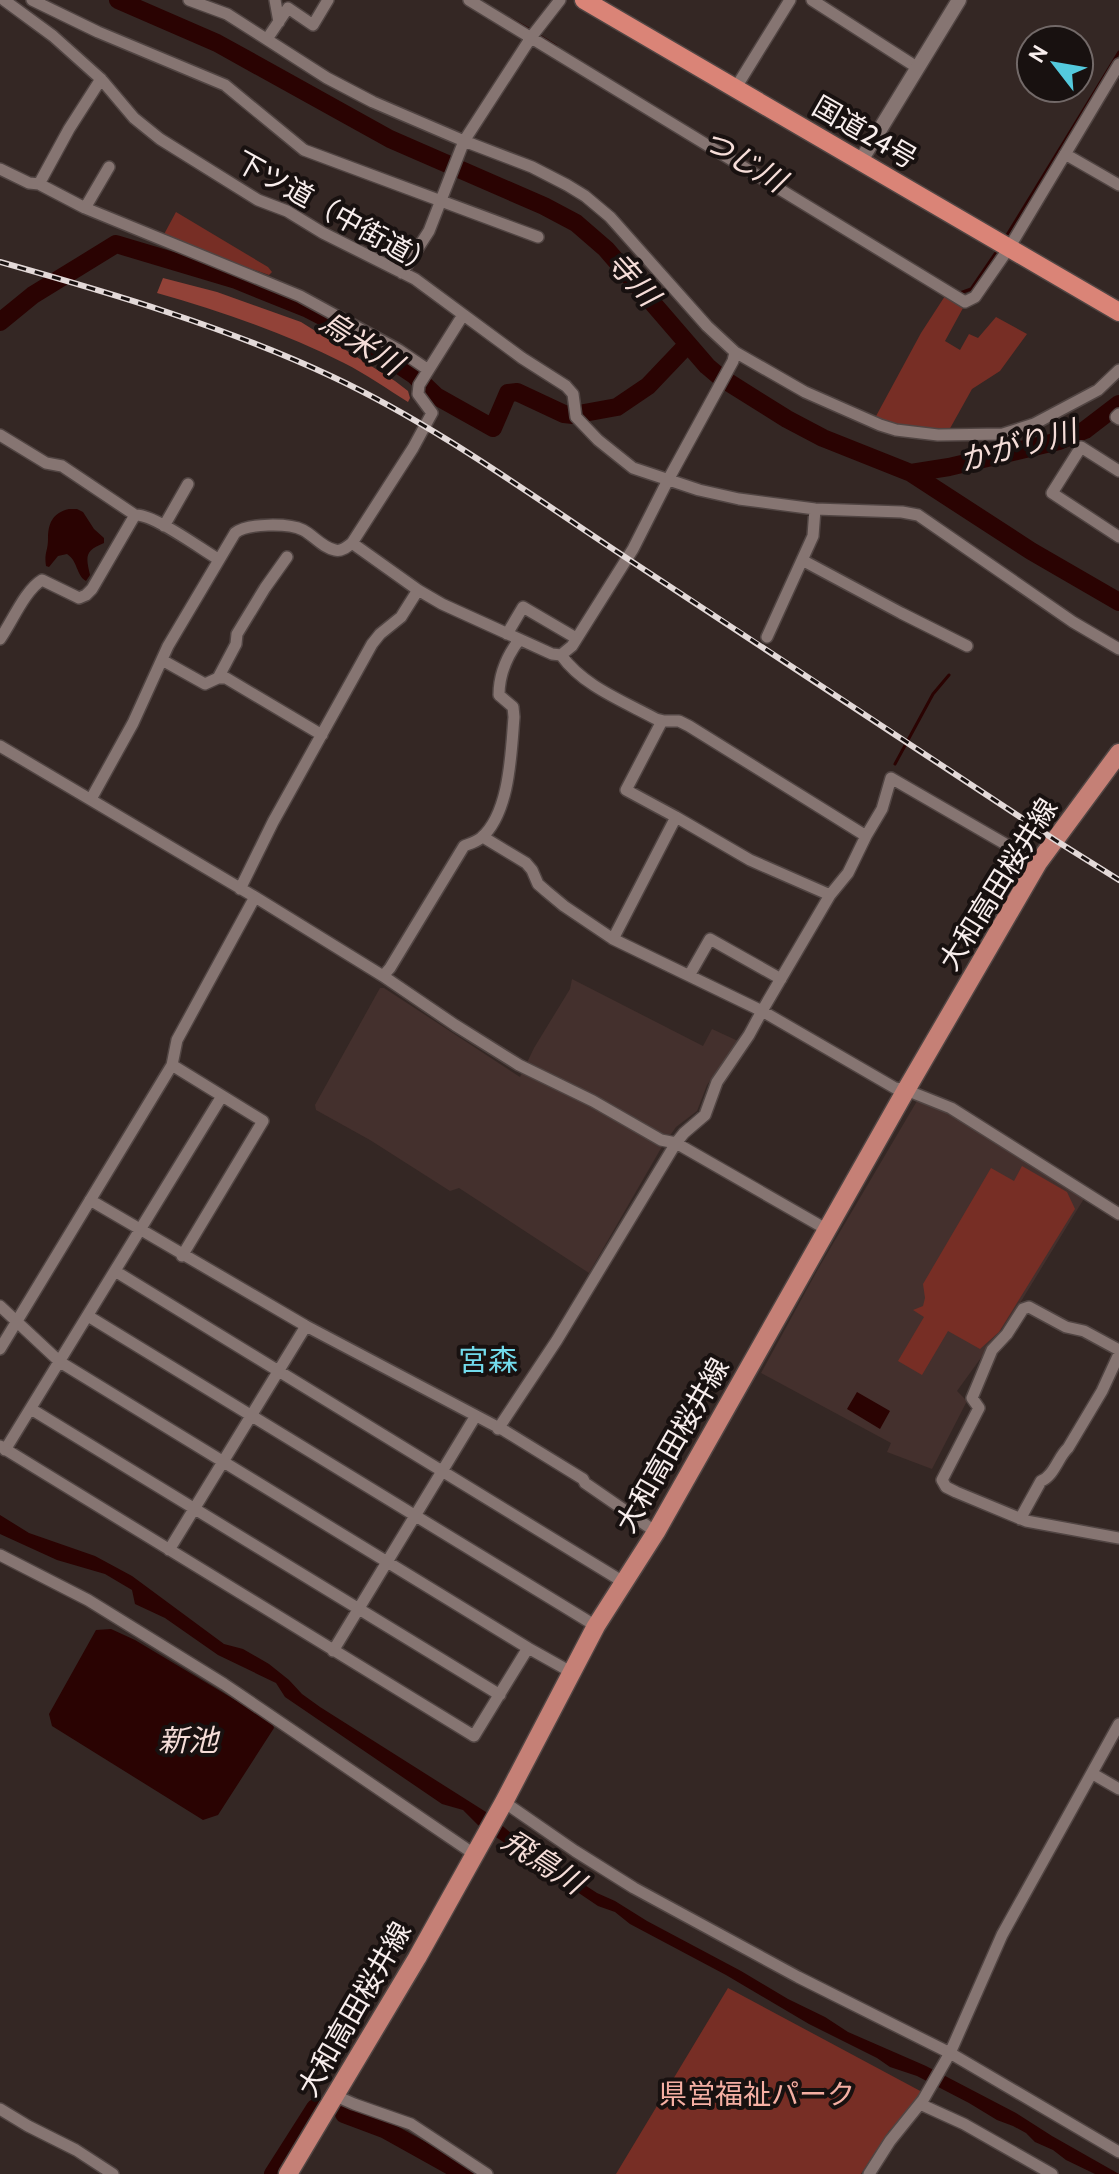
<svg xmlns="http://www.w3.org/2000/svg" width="1119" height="2174" viewBox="0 0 1119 2174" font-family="Cabin,'Noto Sans JP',sans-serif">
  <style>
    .built { fill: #44302d }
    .green { fill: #772e25 }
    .forest { fill: #924238 }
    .water { fill: #2a0302 }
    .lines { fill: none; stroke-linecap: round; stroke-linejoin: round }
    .stream { stroke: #2a0302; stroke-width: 3 }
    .river { stroke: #2a0302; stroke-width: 18 }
    .minor-casing { stroke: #514543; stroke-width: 14 }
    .tertiary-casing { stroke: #514543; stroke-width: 17 }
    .primary-casing { stroke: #514543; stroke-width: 21 }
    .trunk-casing { stroke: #514543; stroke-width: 21 }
    .minor { stroke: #867572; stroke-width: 11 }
    .tertiary { stroke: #867572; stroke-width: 14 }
    .primary { stroke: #c58076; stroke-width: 18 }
    .trunk { stroke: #da8477; stroke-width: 18 }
    .rail-casing { stroke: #e3d9d8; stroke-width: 6 }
    .rail { stroke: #181110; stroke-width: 3; stroke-dasharray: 9; stroke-linecap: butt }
    .labels { text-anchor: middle; stroke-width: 8; stroke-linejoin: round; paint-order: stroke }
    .street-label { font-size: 28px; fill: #f8eeed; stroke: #181110 }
    .park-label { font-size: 28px; fill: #f5afa3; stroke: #181110 }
    .water-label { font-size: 30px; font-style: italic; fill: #f5ddd8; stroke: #181110 }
    .neighbourhood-label { font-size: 30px; fill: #72dbec; stroke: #181110 }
  </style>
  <rect width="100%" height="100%" fill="#342724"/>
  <path class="built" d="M572,979L703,1046L712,1029L738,1041L707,1085L697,1111L676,1127L660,1150L589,1273L459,1188L450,1191L370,1140L316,1110L315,1105L380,988H384L520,1077L534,1048L570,989Z
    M917,1101L944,1112L977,1130L1014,1152L1039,1171L1085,1197L1017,1308L957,1391L967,1401L932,1469L887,1452L891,1443L761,1373L818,1269Z"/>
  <path class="green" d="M176,212L268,267L272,272L269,275L162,238Z
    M945,296L963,308L945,341L960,350L969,334L978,338L996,317L1027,334L1000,371L972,389L948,432L888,424L875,418L921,333Z
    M1022,1166L1067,1192L1075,1209L999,1332L980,1349L948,1331L922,1375L898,1361L924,1317L913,1310L923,1306L925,1298L923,1284L991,1168L1014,1181Z
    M728,1988L924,2093L889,2131L861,2174H616Z"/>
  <path class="forest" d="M163,278L217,292L301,322L395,381L408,391L410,398L408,402C387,389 366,374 344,363C284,333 221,311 157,293Z"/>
  <path class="water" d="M69,509H77L83,512L94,529L104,538V543C84,551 86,557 90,575L86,581C76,575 78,561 67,554L58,556L49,567L46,566C44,553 48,551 48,539C48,524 52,513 69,509Z
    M857,1392L890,1411L880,1429L847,1409Z
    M0,1515L29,1533L95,1556L132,1576L224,1644L243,1649L269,1664L289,1680L302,1694L320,1707L486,1812L531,1850L597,1893L615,1901L647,1921L741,1971L788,1999L825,2017L848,2032L926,2066L1016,2113L1052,2136L1119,2174H1095L1066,2160L1053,2150L1035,2142L1026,2133L1013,2126L997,2120L969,2103L917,2076L890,2067L877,2058L809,2024L726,1975L630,1924L615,1912L598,1906L478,1825L463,1810L442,1804L285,1697L276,1683L218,1655L165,1618L135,1604L132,1590L105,1574L57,1560L0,1534Z
    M111,1629L135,1640L272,1722L274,1728L218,1815L203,1820L52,1726L49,1714L96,1630Z"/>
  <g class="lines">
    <path class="stream" d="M511,19L532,31
      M538,35L556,46
      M1007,235L1119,52
      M958,292L960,293L971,289L997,251
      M895,764L933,694L949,675"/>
    <path class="river" d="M118,0L217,43L390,139L544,206L576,223L606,249L707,366L720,377L787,419L823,438L911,473L1031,551L1119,602
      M0,322L33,295L116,244L236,280L308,309L339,325L414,375L436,396L493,428L508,393L517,392L564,414L573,415L617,407L648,386L688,344
      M911,473L949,467L1059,441L1085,430L1119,404
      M344,2114L384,2129L465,2174
      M273,2174L315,2108L318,2109"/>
    <g class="minor-casing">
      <path id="minor" d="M4,0L53,36L101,79L134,118L160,139L258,200L287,211L323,233L415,279L522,358L566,386L573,394L576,417L598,440L633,468L699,490L739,499L815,509L902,512L918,515L1073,622L1119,649
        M32,0L98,32L225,85L304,150L538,237
        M189,0L227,14L327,78L373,102L464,141L532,167L567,185L585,196L610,217L707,326L735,352L805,392L880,425L896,430L938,435L1003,434L1034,424L1098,390L1119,370
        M275,0L279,22
        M469,0L965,302L975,297L1009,248L1119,64
        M812,0L918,68
        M267,39L288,8L313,25L328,0
        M735,89L790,0
        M1065,154L1119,185
        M0,169L29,183L39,184L85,208L300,296L399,350L427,369
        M39,184L69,129L101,79
        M85,208L109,167
        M402,273L429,231L464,141L532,36L560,0
        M1119,414L1116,417L1119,419
        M0,435L46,463L62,466L135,515
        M1119,471L1081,447L1052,493L1119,537
        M164,526L188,484
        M352,543L418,590L442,604L552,654L561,655C583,686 623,701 656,719L664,721H679L689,726L866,836
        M802,560L901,613L967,646
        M507,634L523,607L576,638
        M767,637L813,536L815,509
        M0,639C12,622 25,590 42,580L75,596L79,598L86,595L92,589L135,515C152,513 201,549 218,559
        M561,655L572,646L633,549L668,480L733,361L735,352
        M162,660L205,684L218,678H226L322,735
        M218,678L236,644L237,634L265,588L287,557
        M662,721L626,790L676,817
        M0,746L255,897L383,976L455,1025L519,1065L593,1101L661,1140L676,1143L826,1229
        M91,799L133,723L168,646L235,533C247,523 289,523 303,530C313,535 323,548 335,550C341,552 347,547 352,543L413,448L432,413L418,394L419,385L463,315
        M483,837L526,863L532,870L538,884L546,891L564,906L613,939L762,1011L895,1088L906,1090L951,1108L1119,1214
        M240,889L273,822L372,644L380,634L401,617L418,590
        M613,939L676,817L750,860L830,895
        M690,974L710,939L781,979
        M383,976L390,968L464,846C469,844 476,842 481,838C510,813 511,753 514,717L513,707L499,695C499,674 507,656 519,640
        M172,1065L263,1121L182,1256
        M90,1200L306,1326L505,1431L583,1479L585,1483L656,1532
        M115,1271L625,1583
        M0,1306L60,1362L528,1648L571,1672
        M88,1316L596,1626
        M0,1349L172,1065L177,1040L255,897
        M1119,1350L1084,1331L1066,1327L1029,1307L1023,1309L1007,1334L992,1350L972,1398L979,1408L942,1480L946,1487L956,1492L1026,1521L1119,1538
        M31,1409L500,1695
        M498,1429L557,1340L676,1143L684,1133L705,1115L717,1082L749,1035L762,1011L830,895L848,873L866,836L882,809L891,778L1038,863
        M0,1446L474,1736L528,1648
        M5,1450L222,1096
        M1020,1519L1041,1481C1054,1476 1058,1457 1068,1448L1102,1391L1119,1354
        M169,1550L306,1326
        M0,1555L88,1600L224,1684L474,1854
        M333,1651L475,1417
        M1093,1774L1119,1789
        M504,1802L575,1851L634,1888L798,1977L950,2053L1119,2152
        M336,2096L354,2104L411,2124L487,2174
        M920,2104L964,2124L1052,2174
        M0,2109L28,2126L76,2150L113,2174
        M869,2174L890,2141L923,2100L950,2053L1002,1935L1119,1724"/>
    </g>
    <g class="tertiary-casing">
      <path id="tertiary" d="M860,162L959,0"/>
    </g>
    <g class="primary-casing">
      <path id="primary" d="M288,2174L417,1958L504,1802L596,1626L656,1532L906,1090L1038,863L1119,753"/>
    </g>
    <g class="trunk-casing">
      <path id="trunk" d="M584,0L1119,312"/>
    </g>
    <use href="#minor" class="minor"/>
    <use href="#tertiary" class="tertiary"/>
    <use href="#primary" class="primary"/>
    <use href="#trunk" class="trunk"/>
    <g class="rail-casing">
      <path id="rail" d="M0,262C114,294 226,327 333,377C437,426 532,496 628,559C771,652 913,746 1055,840L1119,880"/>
    </g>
    <use href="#rail" class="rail"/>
  </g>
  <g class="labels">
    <g class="street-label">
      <text transform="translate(865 132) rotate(30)" y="10">国道24号</text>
      <text transform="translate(336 213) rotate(29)" y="10">下ツ道（中街道）</text>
      <text transform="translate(998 884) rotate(-58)" y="10">大和高田桜井線</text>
      <text transform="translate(672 1445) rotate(-60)" y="10">大和高田桜井線</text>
      <text transform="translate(354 2009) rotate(-60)" y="10">大和高田桜井線</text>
    </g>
    <g class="park-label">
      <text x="757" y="2104">県営福祉パーク</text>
    </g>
    <g class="water-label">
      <text transform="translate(744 161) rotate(31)" y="10">つじ川</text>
      <text transform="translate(633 279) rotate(48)" y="10">寺川</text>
      <text transform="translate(361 343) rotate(33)" y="10">烏米川</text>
      <text transform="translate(1018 446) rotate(-15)" y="10">かがり川</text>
      <text x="188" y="1751">新池</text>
      <text transform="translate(543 1862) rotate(33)" y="10">飛鳥川</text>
    </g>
    <g class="neighbourhood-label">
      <text x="488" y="1371">宮森</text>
    </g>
  </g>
  <g transform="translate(1055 64) rotate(301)"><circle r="38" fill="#181110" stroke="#726968" stroke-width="2"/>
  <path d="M0-6L14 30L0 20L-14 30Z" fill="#54cadd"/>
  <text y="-12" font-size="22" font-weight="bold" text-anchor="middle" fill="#f8eeed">N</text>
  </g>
</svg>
